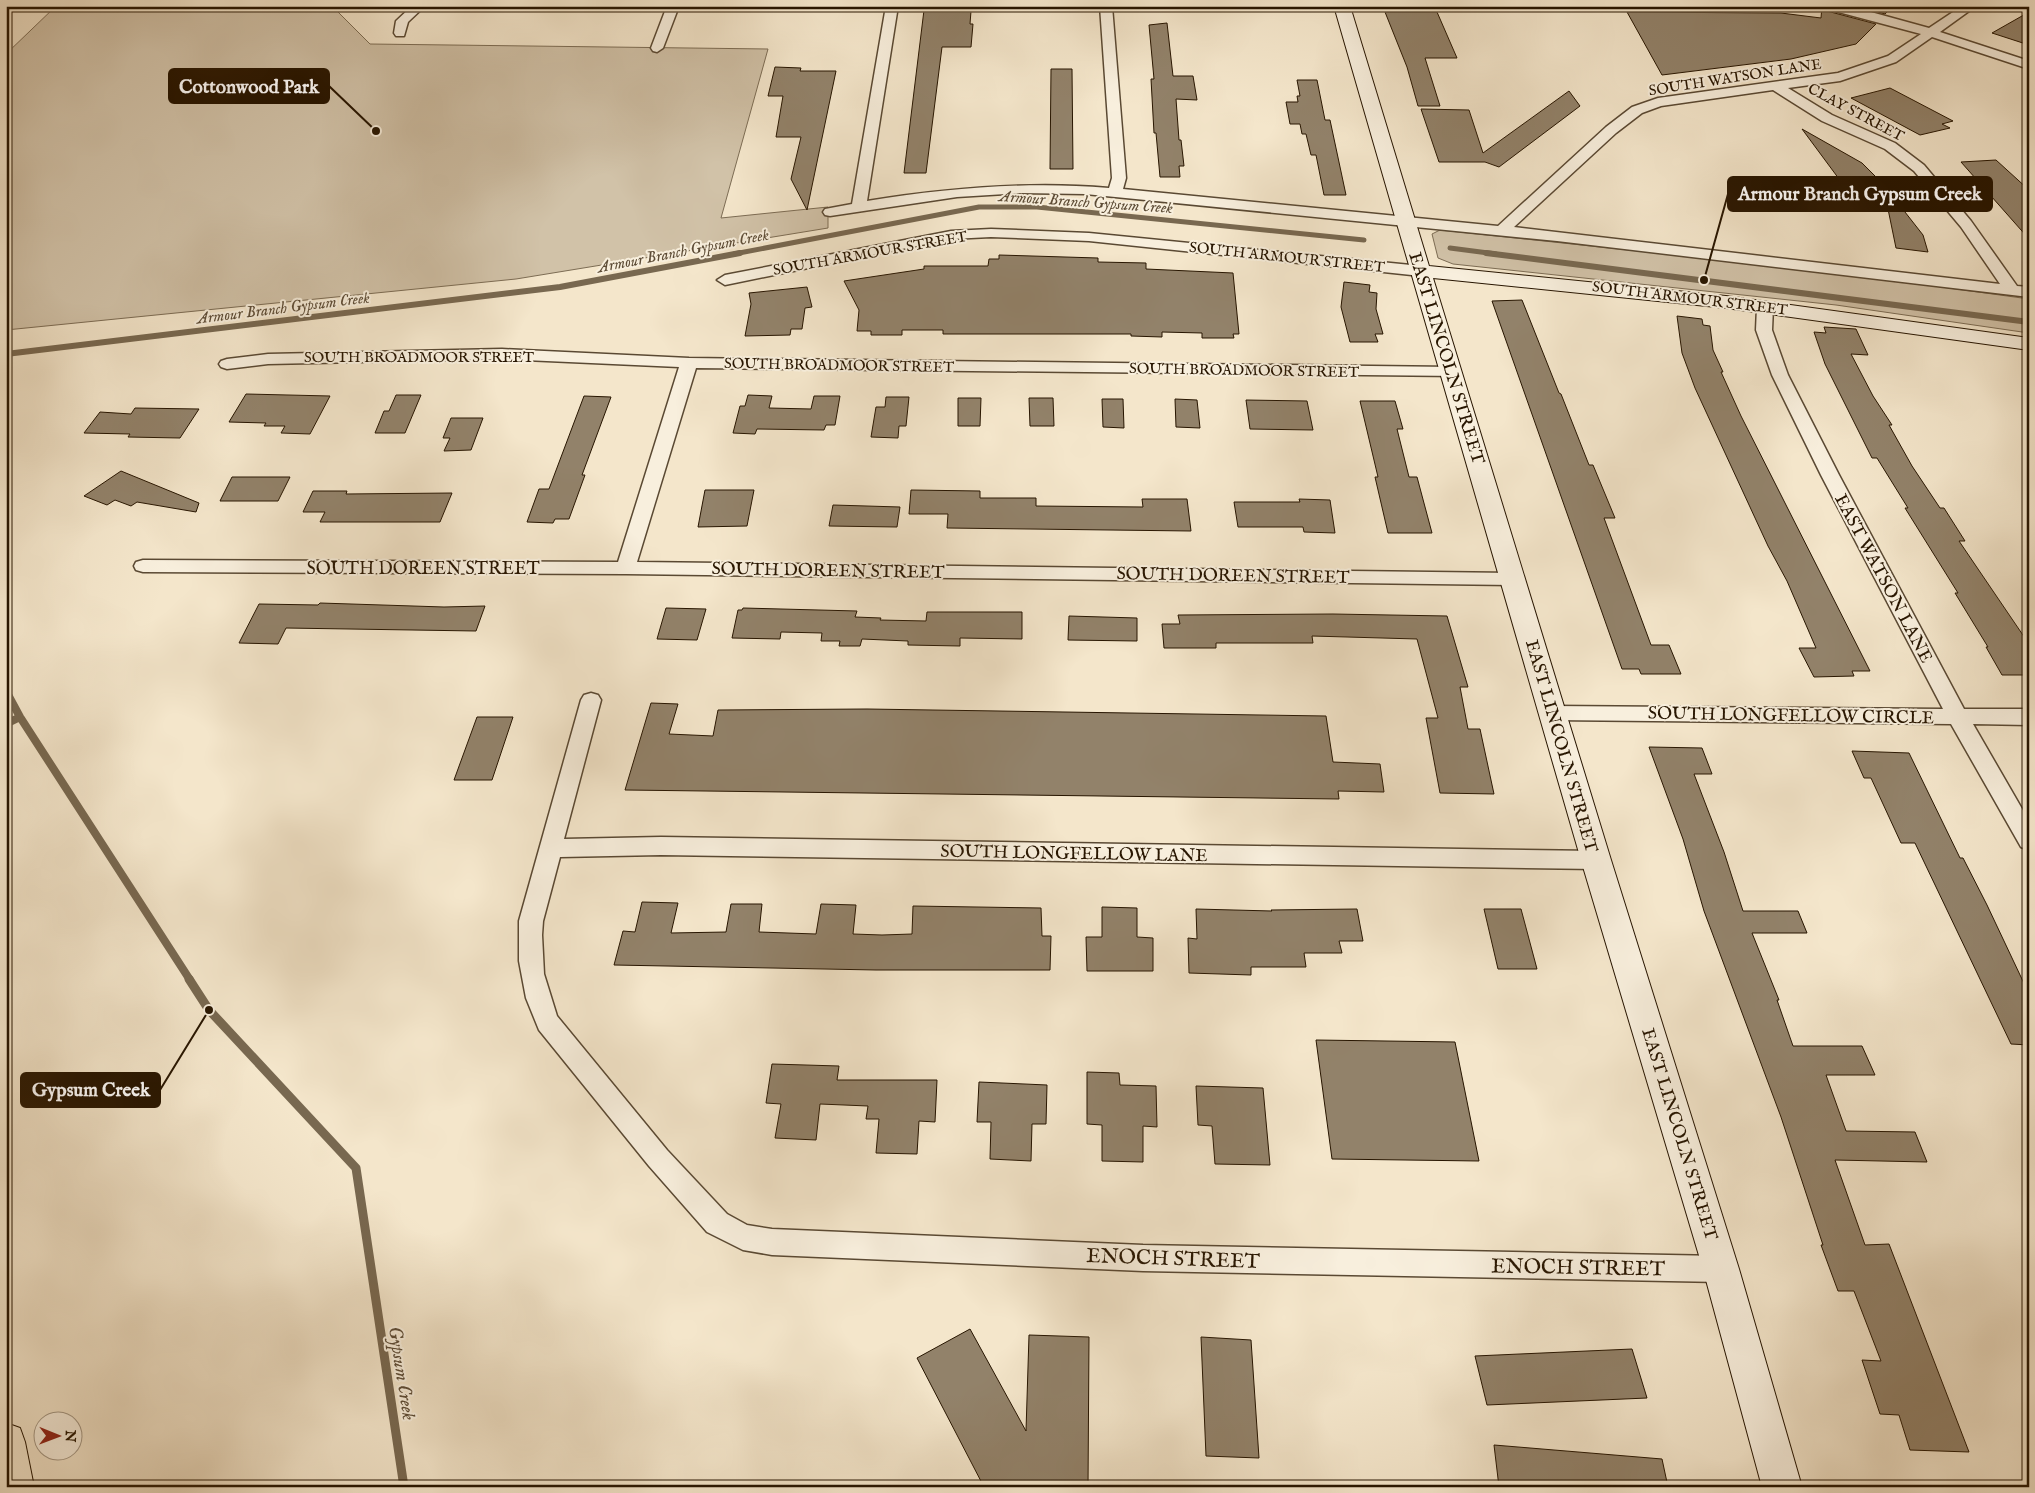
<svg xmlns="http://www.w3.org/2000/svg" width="2035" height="1493" viewBox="0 0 2035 1493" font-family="'IM FELL English',serif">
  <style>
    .green { fill: #d1c2a8; stroke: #7c6c54 }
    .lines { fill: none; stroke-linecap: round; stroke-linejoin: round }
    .stream-far3 { stroke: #786850; stroke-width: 5 }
    .stream-far2 { stroke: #786850; stroke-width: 6 }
    .stream-far1 { stroke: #786850; stroke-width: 8 }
    .stream { stroke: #786850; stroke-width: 9 }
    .building { fill: #92826a; stroke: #271500 }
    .street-casing { stroke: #5a4933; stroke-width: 3 }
    .secondary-casing { stroke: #271500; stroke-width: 2 }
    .highway-casing { stroke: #271500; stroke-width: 2 }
    .street { fill: #f8efdd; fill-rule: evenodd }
    .secondary { fill: #f8efdd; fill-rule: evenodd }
    .highway { fill: #f4e6cb; fill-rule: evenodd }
    .labels { text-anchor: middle; stroke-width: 4; stroke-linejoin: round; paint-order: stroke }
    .far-street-label { font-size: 15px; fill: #271500; stroke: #f8efdd }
    .far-water-label { font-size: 16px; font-style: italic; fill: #5d4c36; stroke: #f8efdd }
    .street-label { font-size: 18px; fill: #271500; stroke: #f8efdd }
    .water-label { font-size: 19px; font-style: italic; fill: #5d4c36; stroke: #f8efdd }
    .near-street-label { font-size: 21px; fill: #271500; stroke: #f8efdd }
    .leader { fill: none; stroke: #271500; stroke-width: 2 }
    .callout-dot { fill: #271500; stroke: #f8efdd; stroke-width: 2 }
    .callout { fill: #271500; stroke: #271500; stroke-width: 2 }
    .callout-label { font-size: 19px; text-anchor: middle; font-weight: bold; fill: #fff }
  </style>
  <rect width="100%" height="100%" fill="#f4e6cb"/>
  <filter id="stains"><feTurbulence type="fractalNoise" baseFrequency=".004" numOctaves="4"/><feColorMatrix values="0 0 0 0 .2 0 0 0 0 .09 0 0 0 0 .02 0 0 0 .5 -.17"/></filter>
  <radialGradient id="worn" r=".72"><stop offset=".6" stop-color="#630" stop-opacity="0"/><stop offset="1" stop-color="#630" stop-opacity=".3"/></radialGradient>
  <path class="green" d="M56,6H332L370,44L768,49L721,218L828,207V228L516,279L6,330V54Z
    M1440,230L1817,270L2029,299V333L1836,305L1453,264L1438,258L1432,234Z"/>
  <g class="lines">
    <path class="stream-far3" d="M1450,248L1496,254
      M734,254L979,207H1037L1364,240"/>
    <path class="stream-far2" d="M1486,253L2029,322
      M6,354L560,287L740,253"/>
    <path class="stream-far1" d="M6,691L20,717L190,980
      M6,724L20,717"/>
    <path class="stream" d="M189,979L209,1010L356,1168L404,1487"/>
  </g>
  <path class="building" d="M1822,6L1827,11L1876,24L1856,44L1791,59L1662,75L1627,12L1781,13L1821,18Z
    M1857,6H1893L1885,14Z
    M924,10L971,11L970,24H973L971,47H942L926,173H904Z
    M1385,12H1437L1457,58H1425L1440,106H1418L1407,67Z
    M2029,12V45L1992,33Z
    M1167,23L1173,76H1193L1197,100L1176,99L1179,140H1181L1184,166H1179L1180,177H1160L1156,133H1154L1151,79H1154L1149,25Z
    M775,67L801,68L800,71H836L807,210L791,179L801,137H776L783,96H768Z
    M1051,69H1072L1073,169H1050Z
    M1297,80H1317L1325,120H1330L1346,195H1324L1316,155H1311L1306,134H1302L1300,124H1290L1286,102H1298L1297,96H1300Z
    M1890,88L1953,121L1942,124L1950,128L1920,135L1851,98Z
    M1569,91L1580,106L1499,167L1485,162H1439L1421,109L1469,110L1483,153Z
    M1802,129L1862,163L1883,184L1923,235L1928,252L1896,248L1888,209L1862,210Z
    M1996,160L2029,190V239L1961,162Z
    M999,255L1098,258V262L1146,263V269L1233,273L1239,334H1233L1234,338H1202V333L1162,332V337L1131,336V334H943V330H902V335H871V331H857L859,310L844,281L924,269V266H988L989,259H999Z
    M1344,282L1370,285L1369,292L1377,293L1376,309L1383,334H1375L1378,342H1350L1341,307Z
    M807,287L812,307L805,308L802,329H791L790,335L745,336L751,304L749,293Z
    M1522,300L1559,393L1561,394L1589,465H1593L1615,518H1604L1651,645H1669L1681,674H1641L1639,669H1622L1492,301Z
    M1677,316L1702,319L1703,325L1710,326L1713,350L1723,372H1721L1741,416L1870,671H1852L1854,676L1814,677L1799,648H1816L1787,581L1768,546L1695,388L1682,353Z
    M1824,327L1856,329L1868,355L1851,354L1873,396L1892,425H1889L1912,466L1940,508H1944L1965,541H1959L2029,644V675H2002L1986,647H1988L1955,593H1958L1905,508H1908L1877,458H1872L1825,364L1814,332L1826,333Z
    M246,394L330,396L310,434L281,433L285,426H264L266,423L229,422Z
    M396,395H421L405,433H375L384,411H389Z
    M748,395L772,396L769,408L811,409L814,396H840L835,425H826L824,430L757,429L755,434L733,433L740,406H745Z
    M584,396L611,397L582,475H585L569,519H555L553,523L527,522L539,489H549Z
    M886,397H909L906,426H899L898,438L871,437L876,407H885Z
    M958,398H981L980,426H958Z
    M1029,398H1053L1054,426H1030Z
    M1102,399H1123L1124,428L1103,427Z
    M1175,399L1197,400L1200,428L1176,427Z
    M1246,400L1307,401L1313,430L1250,429Z
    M1360,401H1395L1403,429H1397L1409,477H1417L1432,533H1388L1375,477H1378Z
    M135,408L199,409L180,438L128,437L130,434L84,433L100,412L131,414Z
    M451,418H483L471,450L444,451L450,438H443Z
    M121,471L199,503L196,512L137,502L131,506L115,500L107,505L84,496Z
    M232,477H290L278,501H220Z
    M705,490H754L747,526L698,527Z
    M911,490L980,491V498H1036V506L1143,507L1142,499H1187L1191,531L947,528L948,514H909Z
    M313,491H347L346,494L452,493L440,522H320L325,512H303Z
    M1299,499L1330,500L1335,533L1304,532L1303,527H1238L1234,502H1300Z
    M833,505L900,507L897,527L829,526Z
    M320,603L444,607L485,606L476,631L286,628L278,644L239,643L259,604L318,605Z
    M666,608L706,609L697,640L657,639Z
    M743,608L857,611L855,617L881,618L880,620L926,621L927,612H1022V639L960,638V646L908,645V641L862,639L860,646H839L840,641H821L822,633L781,632L780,639L732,638L738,610H742Z
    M1333,614L1447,616L1468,687H1460L1468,729H1480L1494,794L1440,793L1426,718H1438L1417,639L1312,636L1313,643H1216V648H1164L1162,624H1180L1178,615Z
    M1069,616L1137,618V641L1068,640Z
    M651,703L678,704L669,734L713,736L718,710L867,709L1326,716L1333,762L1380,764L1384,792L1338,791L1339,799L625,790Z
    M477,717H513L492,780H454Z
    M1649,747L1702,748L1712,774H1694L1724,852L1743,911H1798L1807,933H1752L1779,1000H1777L1793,1046H1862L1875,1075H1826L1846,1131L1915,1132L1927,1162L1835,1160L1865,1245L1889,1244L1969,1452L1910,1450L1899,1415L1880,1414L1862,1360L1881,1361L1854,1291H1838L1821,1245H1823L1781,1117L1704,911L1683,839Z
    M1852,751L1909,753L1960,858H1963L1987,905L2029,994V1045L2011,1044L1915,843H1901L1871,778H1864Z
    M642,902L678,903L671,933L726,932L731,904H762L759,932L816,934L821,904L856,905L853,934L882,935L912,934L913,906L1041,908L1042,936H1051L1050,970H876L614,965L623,931L635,932Z
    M1102,907L1137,908V937L1153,938V971H1087L1086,937H1102Z
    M1196,909L1272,911L1271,910L1357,909L1363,941H1339L1342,953H1304L1306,967H1251V975L1189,973L1188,938L1197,939Z
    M1484,909H1521L1537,969H1498Z
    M1316,1040L1455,1042L1479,1161L1332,1159Z
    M772,1064L839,1066L837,1080H937L935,1122L919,1121L917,1154L876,1153L879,1119H866L868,1106L820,1104L816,1140L775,1138L781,1104L766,1103Z
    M1087,1072L1119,1073L1120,1085L1156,1086L1157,1127L1143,1126V1162L1102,1161V1125L1087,1124Z
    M979,1082L1047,1085L1046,1124H1032L1031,1161L990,1159L991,1122H977Z
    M1196,1086L1263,1088L1270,1165L1215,1164L1212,1126L1198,1125Z
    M970,1329L1026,1431L1029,1335L1089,1337L1088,1487H984L917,1358Z
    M1201,1337L1251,1340L1259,1458L1206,1456Z
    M1632,1349L1647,1398L1487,1405L1475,1356Z
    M1494,1445L1662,1459L1668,1487H1499Z"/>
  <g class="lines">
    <g class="street-casing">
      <path id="street" d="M412,6H425L408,22L404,36H396L394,33L396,21Z
        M667,6H679L663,48L657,52L653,51L651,48Z
        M886,6H898L867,201C948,188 1028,181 1109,188L1112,178L1100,6H1112L1126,178L1123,189L1498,226L1606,127L1632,107L1658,98L1838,73L1888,56L1921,34L1827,9L1825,6H1849L1929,28L1962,6H1976L1940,32L2029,61V69L1932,37L1896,62L1840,81L1788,88L1832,115L1895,143L1924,165L1971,221L2017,286L2029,287V297L1557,241L1085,194L1021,193L957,197L830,216L825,215L823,212L825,209L852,204ZM1773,90L1822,121L1885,149L1914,171L1961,227L2000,284L1514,227L1616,133L1642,113L1661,106Z
        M991,229L1089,233L1421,266L1429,271L1421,276L1089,241L991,237L951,239L725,285L717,280L725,275L951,231Z
        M1765,302L1773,307L1772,330L1788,375L1839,475L1964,709H2029V725L1973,724L2029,821V850L2021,847L1951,724L1552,720L1545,718L1542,713L1545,708L1552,706L1943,709L1821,475L1772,375L1756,330L1757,307Z
        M502,349L689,358L1452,367L1458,368L1460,372L1458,376L696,368L637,562L1513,573L1520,575L1523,579L1520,583L1513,585L626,574L143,572L136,570L134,566L136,562L143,560L618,562L679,367L502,359L268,364L227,369L221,367L219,364L221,361L227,359L268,354Z
        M591,693L598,695L601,700L564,839L661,837L1596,851L1604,854L1607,860L1604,866L1596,869L661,855L560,857L543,921L542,935L544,974L557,1016L667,1150L727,1214L747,1225L772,1229L1143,1245L1721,1256L1731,1260L1735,1269L1731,1278L1721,1282L1143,1271L772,1255L743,1250L707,1232L649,1166L539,1030L526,998L519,961V921L581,700L584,695Z"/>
    </g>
    <g class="secondary-casing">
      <path id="secondary" d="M1334,6H1350L1429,266L1726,296L2029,338V350L1726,308L1433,278L1611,860L1739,1269L1802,1487H1762L1703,1269L1581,860Z"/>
    </g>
    <g class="highway-casing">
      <path id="highway" d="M6,1423L20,1428L25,1442L34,1487H6Z"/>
    </g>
    <use href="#street" class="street"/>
    <use href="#secondary" class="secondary"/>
    <use href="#highway" class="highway"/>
  </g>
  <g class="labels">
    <g class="far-street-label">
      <text transform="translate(1735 77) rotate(-9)" y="5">SOUTH WATSON LANE</text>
      <text transform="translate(1856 112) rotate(28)" y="5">CLAY STREET</text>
      <text transform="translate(870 253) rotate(-10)" y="5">SOUTH ARMOUR STREET</text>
      <text transform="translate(1287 257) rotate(6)" y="5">SOUTH ARMOUR STREET</text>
      <text transform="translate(1690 298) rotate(7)" y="5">SOUTH ARMOUR STREET</text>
      <text x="419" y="362">SOUTH BROADMOOR STREET</text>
      <text transform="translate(839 365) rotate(1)" y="5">SOUTH BROADMOOR STREET</text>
      <text transform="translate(1244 370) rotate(1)" y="5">SOUTH BROADMOOR STREET</text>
    </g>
    <g class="far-water-label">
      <text transform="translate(1086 201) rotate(4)" y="6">Armour Branch Gypsum Creek</text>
      <text transform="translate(683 250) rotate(-11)" y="6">Armour Branch Gypsum Creek</text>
      <text transform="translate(283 307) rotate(-7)" y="6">Armour Branch Gypsum Creek</text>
    </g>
    <g class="street-label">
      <text transform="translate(1447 358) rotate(73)" y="6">EAST LINCOLN STREET</text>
      <text x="423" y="574">SOUTH DOREEN STREET</text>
      <text transform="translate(828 570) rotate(1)" y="6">SOUTH DOREEN STREET</text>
      <text transform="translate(1233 575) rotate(1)" y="6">SOUTH DOREEN STREET</text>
      <text transform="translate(1884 578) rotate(62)" y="6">EAST WATSON LANE</text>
      <text transform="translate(1791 715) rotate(1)" y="6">SOUTH LONGFELLOW CIRCLE</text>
      <text transform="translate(1562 746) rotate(74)" y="6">EAST LINCOLN STREET</text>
      <text transform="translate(1074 853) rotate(1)" y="6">SOUTH LONGFELLOW LANE</text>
      <text transform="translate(1680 1134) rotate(73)" y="6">EAST LINCOLN STREET</text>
    </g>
    <g class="water-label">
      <text transform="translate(403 1373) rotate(81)" y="7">Gypsum Creek</text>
    </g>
    <g class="near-street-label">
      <text transform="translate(1173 1258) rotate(2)" y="7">ENOCH STREET</text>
      <text transform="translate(1578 1267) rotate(1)" y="7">ENOCH STREET</text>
    </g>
  </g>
  <path class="leader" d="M376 131L329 86M1704 280L1728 194M209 1010L160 1090"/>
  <g class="callout-dot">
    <circle cx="376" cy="131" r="5"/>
    <circle cx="1704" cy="280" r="5"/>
    <circle cx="209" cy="1010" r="5"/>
  </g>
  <g class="callout">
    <rect x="169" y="69" width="160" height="34" rx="5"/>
    <rect x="1728" y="177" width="264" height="34" rx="5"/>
    <rect x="21" y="1073" width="139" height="34" rx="5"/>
  </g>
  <g class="callout-label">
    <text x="249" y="93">Cottonwood Park</text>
    <text x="1860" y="200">Armour Branch Gypsum Creek</text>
    <text x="91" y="1096">Gypsum Creek</text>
  </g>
  <rect width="2035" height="1493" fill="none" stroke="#f4e6cb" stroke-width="25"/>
  <rect x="8" y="8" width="2020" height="1478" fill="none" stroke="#271500" stroke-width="2.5"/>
  <rect x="12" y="12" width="2010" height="1468" fill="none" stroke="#271500"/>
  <g transform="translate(58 1436) rotate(91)"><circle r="24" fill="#f8efdd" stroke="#a49885"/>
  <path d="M0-4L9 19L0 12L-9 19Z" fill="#8f2418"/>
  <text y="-8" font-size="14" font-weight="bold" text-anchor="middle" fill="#271500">N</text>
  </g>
  <rect width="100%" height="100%" filter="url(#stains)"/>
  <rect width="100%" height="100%" fill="url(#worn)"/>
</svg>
